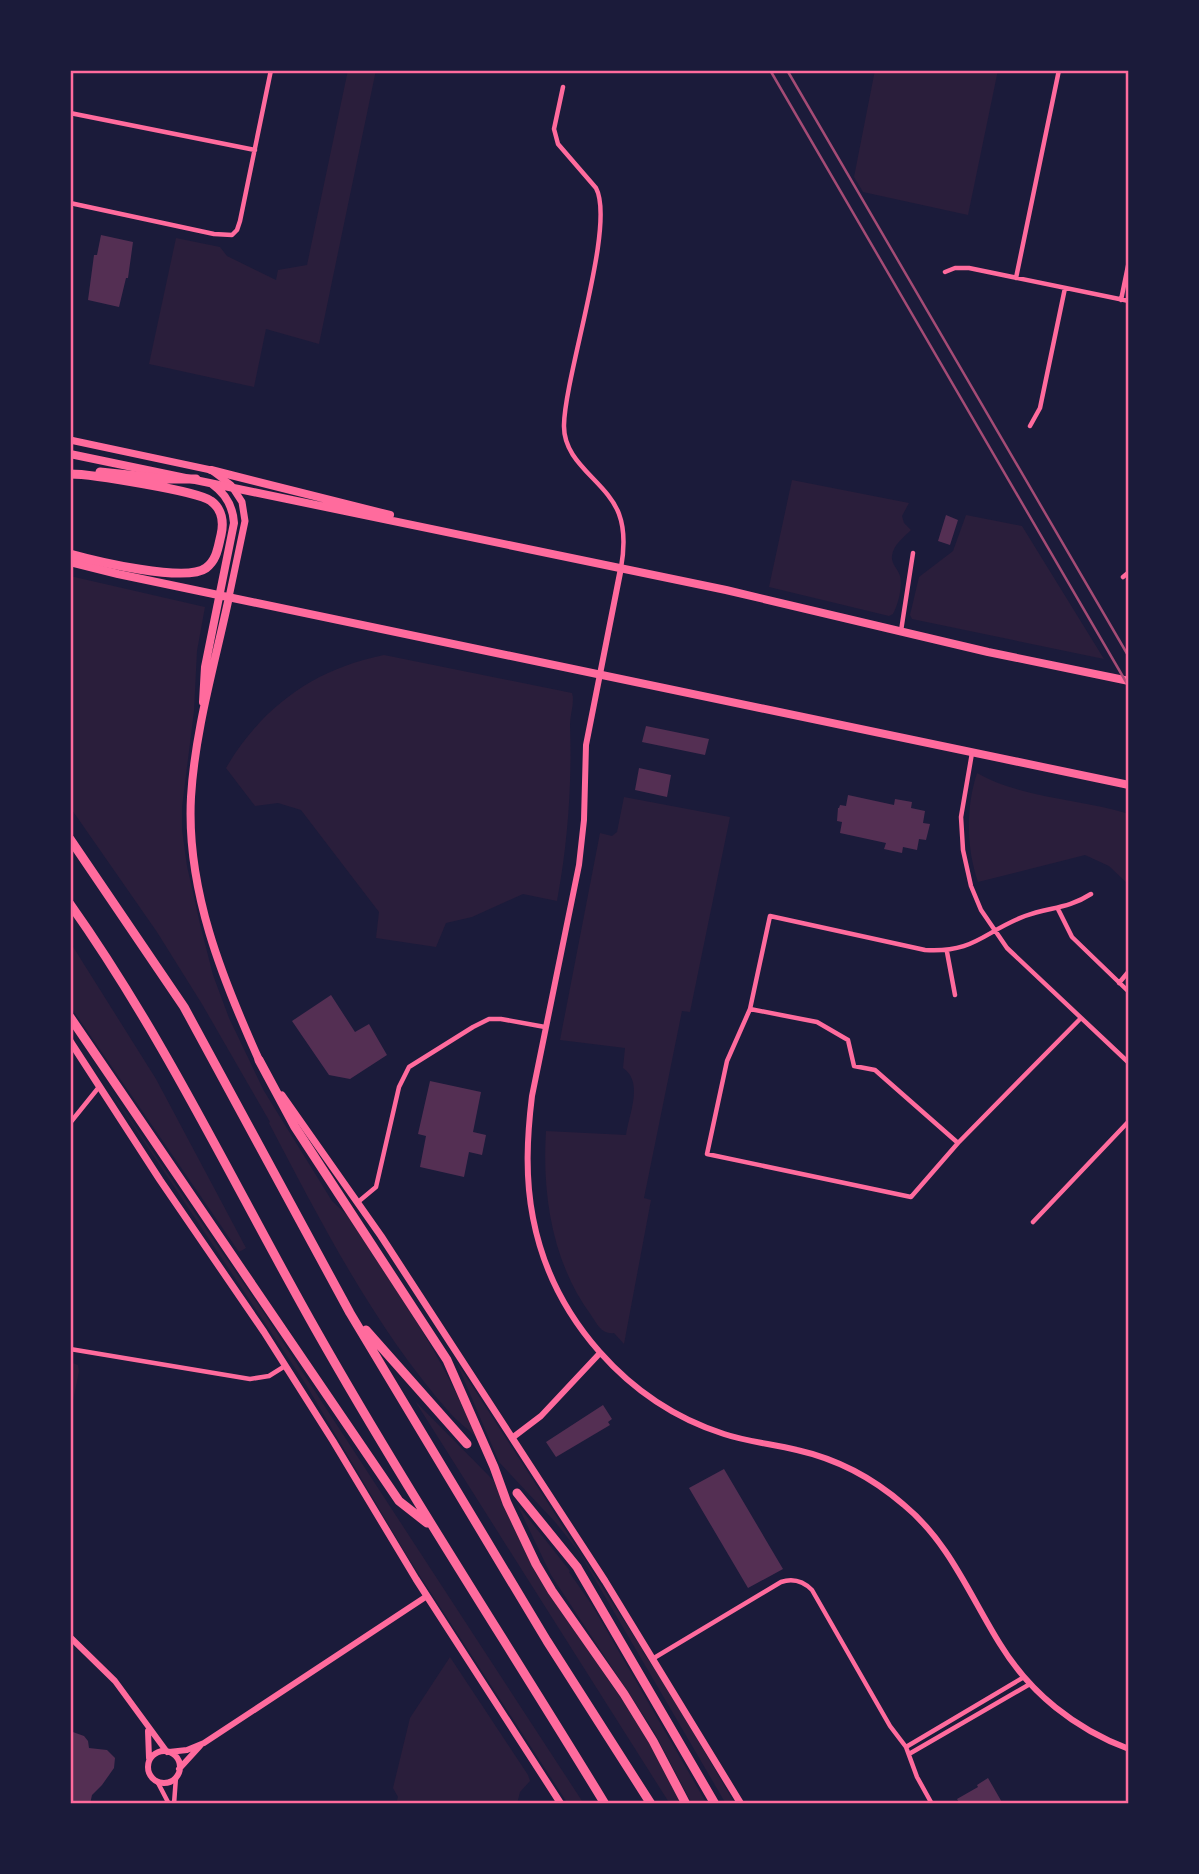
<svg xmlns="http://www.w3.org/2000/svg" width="1199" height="1874" viewBox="0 0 1199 1874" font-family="'DM Sans',sans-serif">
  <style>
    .green { fill: #2a1e3b }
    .building { fill: #542f53 }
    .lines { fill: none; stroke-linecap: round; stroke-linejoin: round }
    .minor { stroke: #ff6b9d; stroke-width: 4.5 }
    .tertiary { stroke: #ff6b9d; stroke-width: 6 }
    .secondary { stroke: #ff6b9d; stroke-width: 7 }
    .trunk { stroke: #ff6b9d; stroke-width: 8 }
    .motorway { stroke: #ff6b9d; stroke-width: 9 }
    .rail { stroke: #a44b75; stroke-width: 2.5 }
    .neatline { fill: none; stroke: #ff6b9d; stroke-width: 2.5 }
  </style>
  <rect width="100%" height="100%" fill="#1b1b3a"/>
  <path class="green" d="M348,70H376L319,344L266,329L254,387L149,364L176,238L220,247L227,256L276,280L278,270L307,265Z
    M875,70H998L968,215L863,192L854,177Z
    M792,480L909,503L902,516L904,523L911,530C904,537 893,545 892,556C891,564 898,569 900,576C903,586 898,605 893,614L889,616L769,587Z
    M966,515L1022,526L1104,659L912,619L910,615L919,577L953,551Z
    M70,576L205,607L197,651L194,711L182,807V830L187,866L200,924L213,975L229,1018L264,1091L332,1201L348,1216C395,1288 444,1357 476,1437C467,1428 459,1423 450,1413C375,1328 322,1224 269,1123L270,1122L202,1004L157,932L70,807Z
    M384,655L572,693C575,702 570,714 570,724C572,784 568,842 557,901L523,894L472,917L446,923L436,947L376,938L379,912L301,810L278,803L255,806L226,768C262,707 314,669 384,655Z
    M977,773C1020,798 1082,799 1129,814V885L1109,866L1085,855L978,882C966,847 966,807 977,773Z
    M624,797L730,817L690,1012L682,1011L644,1198L651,1200L624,1344L614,1333C602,1335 597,1324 591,1315C552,1262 542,1194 546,1131L626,1135C629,1114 644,1082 623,1068L625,1048L560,1040L600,833L612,836L617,832Z
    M70,942L156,1079L246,1248L239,1252L70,1006Z
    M93,1065L262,1310L584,1804H568L407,1556L305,1383Z
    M456,1361L643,1650L642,1651L662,1679L735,1804H726L579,1552L556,1523L499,1462Z
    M70,1362L78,1365L79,1371L70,1416Z
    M415,1401L494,1481L511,1522L536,1574L640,1726L659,1758L682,1804H670Z
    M517,1504L570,1571L569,1572L592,1605L707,1804H692L653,1730L551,1575Z
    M450,1657L528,1775L530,1781L520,1792L517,1804H396L398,1797L393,1788L410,1718Z"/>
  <path class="building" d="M101,235L133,242L128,278H126L119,307L88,300L94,255H97Z
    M946,515L958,520L950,545L938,541Z
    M646,726L709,739L705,755L642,742Z
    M639,768L671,775L667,797L635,790Z
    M848,795L894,805L895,799L912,802L911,808L925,811L923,823L930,824L926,840L919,839L917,850L903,847L902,853L884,849L886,843L840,833L842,822L837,821L838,808H839L840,805L846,806Z
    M331,995L355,1032L369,1024L387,1055L350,1079L329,1075L292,1021Z
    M430,1081L481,1092L473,1132L486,1135L482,1155L469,1152L464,1177L420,1167L426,1136L418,1134Z
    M603,1405L612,1419L608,1422L610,1425L556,1457L546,1442Z
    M724,1469L783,1569L748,1588L689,1488Z
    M70,1731L84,1736L88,1741L89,1748L107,1750L115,1758L114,1768L102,1785L92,1795L90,1804H70Z
    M988,1778L1003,1804H960L957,1799L978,1787L977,1785Z"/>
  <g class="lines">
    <path class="minor" d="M563,87L554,129L558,144L596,188C616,225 565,374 564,425C563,464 607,481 619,514C625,530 624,551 621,568
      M70,113L255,150
      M70,203L214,234L232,235L237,230L240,221L271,70
      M945,272L955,268H969L1129,301
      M1016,278L1059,70
      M1121,300L1129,261
      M1030,426L1040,408L1065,288
      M1123,577L1129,572
      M901,631L913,553
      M972,753L961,817L963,850L971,886L981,910L1007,948L1129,1063
      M1058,909L1072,937L1129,992
      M947,952L955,995
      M1119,983L1129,971
      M750,1009L817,1022L848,1040L854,1066L875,1070L958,1143
      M1081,1018L958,1143L911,1197L707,1154L727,1061L750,1009L770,916L925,950C975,953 983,932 1025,916C1049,907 1068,909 1091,894
      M70,1123L99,1087
      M358,1202L376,1187L399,1087L409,1067L473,1027L489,1019H501L545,1027
      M1033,1222L1129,1121
      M70,1349L250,1379L269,1376L285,1366
      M654,1658L781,1582C793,1578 803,1581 812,1590L890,1726L906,1747L917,1777L932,1804
      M906,1747L1024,1677
      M909,1754L1030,1684
      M157,1781L169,1804
      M174,1804L176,1777"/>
    <path class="tertiary" d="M621,568L586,745L584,820L579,865L532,1096C527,1137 525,1177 533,1218C552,1317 627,1403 724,1434C748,1442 773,1444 797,1450C837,1459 873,1478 904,1505C949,1542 970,1596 1000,1644C1030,1693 1075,1729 1129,1749
      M512,1438L541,1416L600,1353
      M70,1637L115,1681L167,1752
      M148,1731L149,1758
      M148 1767a16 16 0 1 1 32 0a16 16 0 1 1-32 0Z
      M169,1752L187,1750L204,1743L427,1596
      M179,1769L200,1746"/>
    <path class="secondary" d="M70,440L211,470L231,485L242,502L245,521L229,597
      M70,1041L160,1180L264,1332L333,1441L416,1579L561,1804
      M282,1095L381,1236L605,1581L741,1804"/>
    <path class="trunk" d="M70,454L726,590L988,652L1129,681
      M211,470L390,515
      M70,562L118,574L1129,785
      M229,597C215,663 195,730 191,797C186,889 222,978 259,1060
      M203,702L205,667L234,523C233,506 226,494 212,484"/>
    <path class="motorway" d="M100,472L167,479H196
      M70,474C91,474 198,491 211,501C222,509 224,522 221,535C218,547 217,560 206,568C186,583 95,561 70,554
      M70,839L184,1007L350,1313L547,1641L651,1804
      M70,904C165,1038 235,1187 316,1330C407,1491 509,1646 605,1804
      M70,1017L399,1501L427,1523
      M259,1060L295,1127L447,1360L494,1467L507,1503L536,1564L552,1591L624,1694L653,1741L686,1804
      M366,1330L467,1444
      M517,1493L577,1567L715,1804"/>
    <path class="rail" d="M770,70L1129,687
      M787,70L1129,657"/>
  </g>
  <rect width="1199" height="1874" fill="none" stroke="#1b1b3a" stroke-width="144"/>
  <rect x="72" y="72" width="1055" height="1730" class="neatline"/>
</svg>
